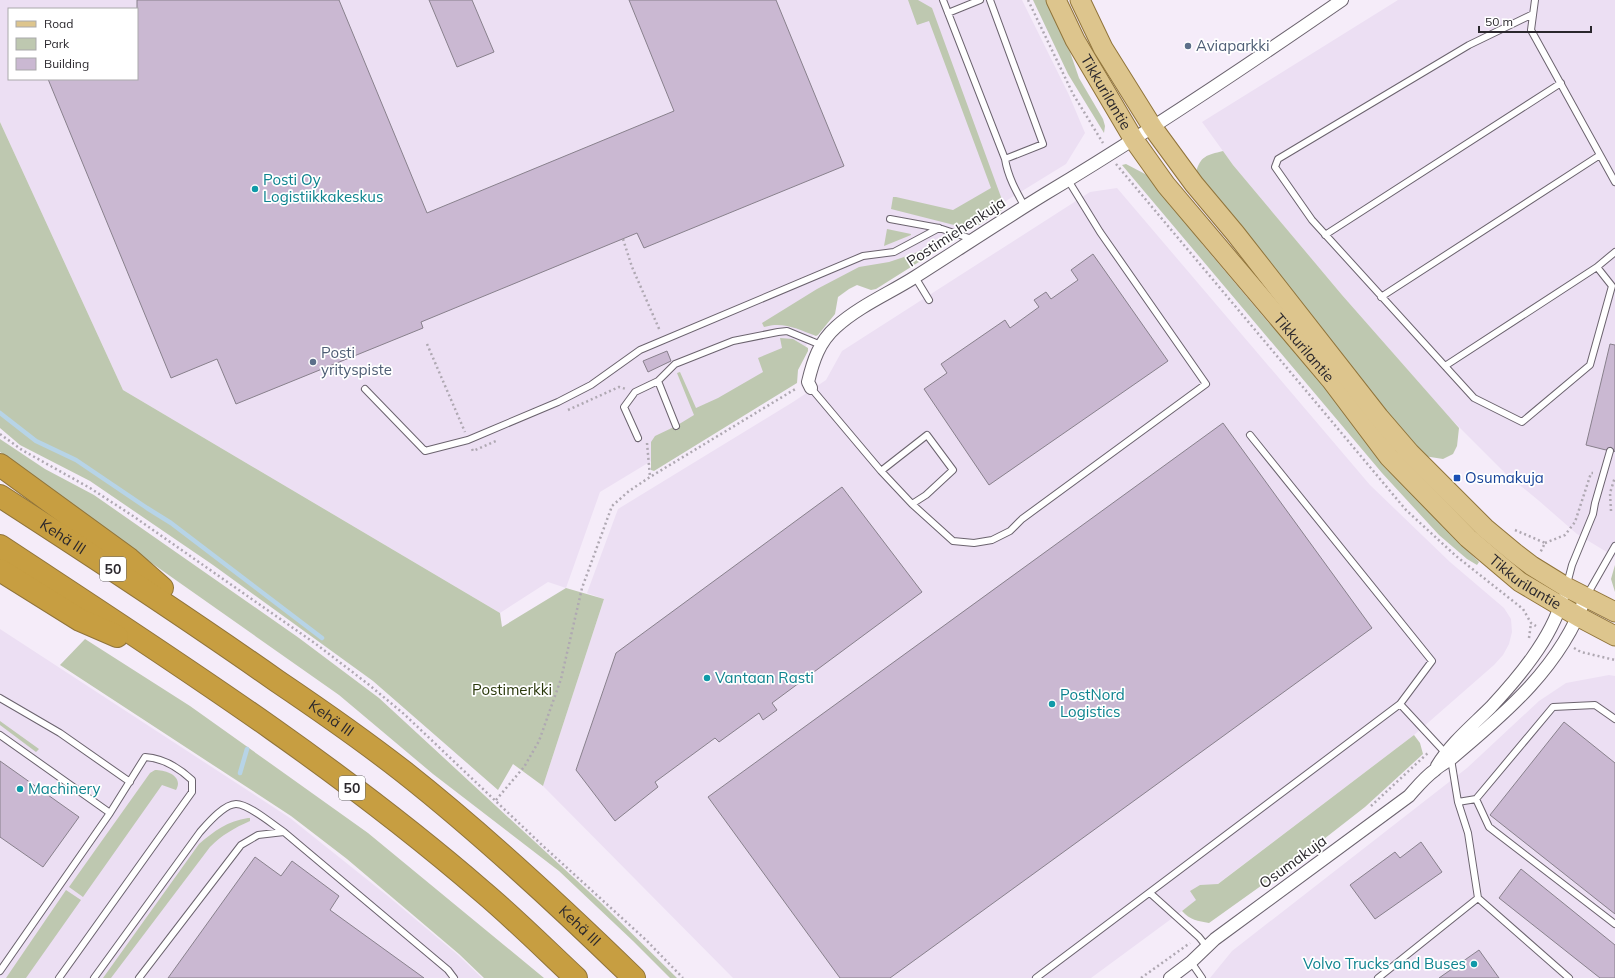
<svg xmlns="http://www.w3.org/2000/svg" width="1615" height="978" viewBox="0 0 1615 978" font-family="Mulish,sans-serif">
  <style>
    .built { fill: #ecdff3; fill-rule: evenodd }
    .green { fill: #bec8b0 }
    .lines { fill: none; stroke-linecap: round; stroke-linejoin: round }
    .stream { stroke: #b7d4e7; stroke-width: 4.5 }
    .building { fill: #cab8d2; stroke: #88808c }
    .lane-casing { stroke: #6b636e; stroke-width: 8 }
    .street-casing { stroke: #6b636e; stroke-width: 14 }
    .primary-casing { stroke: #90743a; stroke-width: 21 }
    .highway-casing { stroke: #90743a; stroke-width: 24 }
    .path { stroke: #afa8b2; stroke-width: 2.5; stroke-dasharray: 2 3; stroke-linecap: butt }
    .lane { stroke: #fff; stroke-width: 6 }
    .street { stroke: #fff; stroke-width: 12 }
    .primary { stroke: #ddc58d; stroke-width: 19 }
    .highway { stroke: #c79e41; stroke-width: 22 }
    .service-dot { fill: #5c6f8a; stroke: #fff; stroke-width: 1.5 }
    .culture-dot { fill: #0f9aa8; stroke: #fff; stroke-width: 1.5 }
    .transit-dot { fill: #1a4fb4; stroke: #fff; stroke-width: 1.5 }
    .labels { text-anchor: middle; stroke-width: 3.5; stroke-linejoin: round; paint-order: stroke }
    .shield { fill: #fff; stroke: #6a686b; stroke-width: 1 }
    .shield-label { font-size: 14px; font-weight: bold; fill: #2a272c }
    .service-label { font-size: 15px; fill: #4e5e75; stroke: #fff; text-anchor: start }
    .street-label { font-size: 15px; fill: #2a272c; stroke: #fff }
    .culture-label { font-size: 15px; fill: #0d838f; stroke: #fff; text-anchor: start }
    .transit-label { font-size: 15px; fill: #164399; stroke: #fff; text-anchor: start }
    .park-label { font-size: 15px; fill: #2a390b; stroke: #fff }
  </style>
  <rect width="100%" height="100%" fill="#f5ecf9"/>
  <path class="built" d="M0,0H1022L1069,95L1085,133L1066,164L872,283L861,275L833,293L832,308L780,383L600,492L566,588L548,582L500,613L123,390L0,122ZM9,9H137V79H9Z
    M1398,0H1615V557L1577,534L1538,500L1505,473L1449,417L1342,295L1233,165L1202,122Z
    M1117,188L1370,485L1450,562L1504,608L1511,619L1512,632L1509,644L1503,655L1494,665L1414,735L1182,911L1091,978H733L543,786L604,599L587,593L618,509L793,402L826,380L842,351L1090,192Z
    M0,629L290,818L389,897L458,955L482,978H0Z
    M1609,675L1615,676V978H1210L1232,951L1467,768L1539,701L1566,683Z"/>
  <path class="green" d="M908,0H918L932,8L1005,208L979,225L968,227L958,226L891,209L893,197H896L953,210L991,188L929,21L917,25Z
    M1033,0H1046L1070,52L1079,78L1103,119L1105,126L1104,133L1068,74Z
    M0,122L123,390L500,613L502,627L566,588L604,599L543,786L513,764L498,790L373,681L213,565L90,481L20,445L0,428Z
    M1223,151L1233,165L1342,295L1459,428L1457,446L1453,454L1443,459L1424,456L1411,446L1196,173C1200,156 1207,155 1223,151Z
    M1126,164L1147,175L1159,188L1186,219L1203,245L1268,322L1335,395L1379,459L1400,482L1479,562L1477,565L1467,559L1439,535L1382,473L1122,165Z
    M887,229L911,234V235L884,246Z
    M934,244V251L930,255L876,289L871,290L857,285L849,289L838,297L835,314L818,335L816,336C798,329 783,321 764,327L762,323L817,289L859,267L889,262L913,254Z
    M780,338L793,339L808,348V351L798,370L797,383L654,471L651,470V442L655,436L676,426L694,415L677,373L680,372L696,408L718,398L763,372L758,358L782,348Z
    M0,439L45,469L94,495L299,638L379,698L599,901L677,978H670L633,941L559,871L433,774L339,695L62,500L0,452Z
    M1615,565V592L1611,579Z
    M85,639L190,706L368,833L544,978H484L459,954L347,859L291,816L60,665Z
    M0,721L39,749L36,752L0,725Z
    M1414,735L1420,743L1423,754L1365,807L1297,860L1209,923C1198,921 1190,920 1182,911L1196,900L1190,891L1200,885L1218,884Z
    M155,770C166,770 184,776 176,790L162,785L83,897L69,887L150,773Z
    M248,818H250V821C234,828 222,835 210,847L111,978H103L199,844C214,831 228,821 248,818Z
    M66,890L81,900L26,978H6Z"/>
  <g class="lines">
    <path class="stream" d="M0,413L36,441L76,460L147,508L171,523L322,638
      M240,773L247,749"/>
  </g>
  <path class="building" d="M137,0H339L427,213L674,111L629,0H776L844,166L644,248L637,233L421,322L423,328L236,404L217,359L171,378L48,79H137Z
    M429,0H472L494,52L457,67Z
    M1093,254L1168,361L989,485L924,389L947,373L941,364L1005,320L1010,328L1039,307L1034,300L1046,292L1051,299L1078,280L1071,270Z
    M1610,344L1615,345V452L1611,447L1606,450L1586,445Z
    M667,351L671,361L648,372L643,361Z
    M1223,423L1372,628L890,978H840L708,797Z
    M842,487L922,592L772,703L777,710L763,720L759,713L719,742L715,738L655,782L658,787L615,821L576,770L616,653Z
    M1564,722L1615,763V914L1490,815Z
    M0,761L79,817L43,867L0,837Z
    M1421,842L1442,872L1375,919L1350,885L1395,852L1400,858Z
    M255,857L281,876L292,861L339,896L330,910L424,978H168Z
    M1521,869L1615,945V978H1600L1499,898Z
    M1479,950L1499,978H1439Z"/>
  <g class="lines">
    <g class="lane-casing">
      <path id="lane" d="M943,0L1005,159C1008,177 1016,191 1025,207
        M990,0L1043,144L1005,159
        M1535,0L1531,30L1615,182
        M948,13L980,0
        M1533,14L1469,45L1278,159L1275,167L1312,220L1474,398L1522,422L1590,365L1612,286L1597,267L1615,252
        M890,219L939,228L972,239
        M1325,235L1561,83
        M915,277L929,300
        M1381,297L1600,155
        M1445,366L1597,267
        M658,381L676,426
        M811,388L881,471L912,504L953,541L974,543L992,540L1010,531L1022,519L1206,384L1100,232L1068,180
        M365,389L425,451L468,440L558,402L591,385L640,350L863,256L894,252L939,228
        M638,438L624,407L635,392L658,381L675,364L733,341L778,332L787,331L821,345
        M881,471L927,435L953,470L926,495L912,504
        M1567,584L1572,565L1593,514L1595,503L1610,451
        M1587,595L1615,546
        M0,698L60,733L130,782
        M1400,704L1451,759L1458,802L1468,833L1478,898L1569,978
        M0,735L110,813
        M1476,799L1489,827L1615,924
        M1458,802L1476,799L1553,707L1595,705L1615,719
        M1150,893L1199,937L1207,947
        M1191,962L1202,978
        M0,971L110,813L145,757C164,758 179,768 192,780V792L59,978
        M94,978L200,832C208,823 224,804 236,804C249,804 273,825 284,832
        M139,978L241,845L258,835L284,832L448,970L454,978
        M1036,978L1400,704L1432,661L1250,435
        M1378,978L1478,898"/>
    </g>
    <g class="street-casing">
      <path id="street" d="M811,388L808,382C813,361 819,342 836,327C859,306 890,293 915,277C959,249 1001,221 1045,194C1147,133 1245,67 1342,0
        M1437,766C1451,743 1472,726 1491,707C1518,678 1551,639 1562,600
        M1170,978L1191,962L1215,939L1409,796C1417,787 1425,777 1435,770C1440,765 1447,762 1452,758C1506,713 1562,665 1585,598"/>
    </g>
    <g class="primary-casing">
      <g id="primary">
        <path id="s1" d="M1056,0L1075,40L1134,140L1166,185L1331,380L1389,457L1468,538L1520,582L1579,617L1615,636"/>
        <path d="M1080,0L1103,48L1153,128L1194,184L1235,233L1379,417L1410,453L1485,528L1515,553L1532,566L1566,587L1615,612"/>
      </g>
    </g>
    <g class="highway-casing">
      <g id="highway">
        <path d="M0,465L129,559L162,588"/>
        <path id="s2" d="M0,496C93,556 186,617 277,681C320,710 363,740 404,772C485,836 560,906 634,978"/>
        <path d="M0,546C165,655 333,762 483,892C515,919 545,949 576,978"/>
        <path d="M0,570L80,620L117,636"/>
      </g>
    </g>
    <path class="path" d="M1028,0L1073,94L1103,143
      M1116,164L1406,510L1456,556L1523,609L1531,623L1536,626
      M623,239L632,267L660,331
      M427,344L465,432
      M568,410L619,387L626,389
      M0,434L22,450L90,488L133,516L316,644L368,684L404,714L542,845L646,940L683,978
      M647,443L650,477
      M472,449L473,451L498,440
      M1611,511L1610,493L1615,477
      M1515,530L1545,543L1540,553
      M1545,543L1565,535L1575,522L1591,473H1593
      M1529,638L1531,623
      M1574,648L1581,652L1615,660
      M496,800L524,767L539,741L561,679L582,588L612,506L629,491L650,477L797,388
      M1371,806L1429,752
      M1141,978L1190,943"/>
    <use href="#lane" class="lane"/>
    <use href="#street" class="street"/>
    <use href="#primary" class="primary"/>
    <use href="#highway" class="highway"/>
  </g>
  <g class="service-dot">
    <circle cx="1188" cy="46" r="4"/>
    <circle cx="313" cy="362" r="4"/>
  </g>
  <g class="culture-dot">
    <circle cx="255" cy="189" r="4"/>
    <circle cx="707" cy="678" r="4"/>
    <circle cx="1052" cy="704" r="4"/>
    <circle cx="20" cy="789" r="4"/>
    <circle cx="1474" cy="964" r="4"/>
  </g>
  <rect class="transit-dot" x="1453" y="474" width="8" height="8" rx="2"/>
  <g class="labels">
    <g class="shield">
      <rect x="100" y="557" width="26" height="24" rx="3"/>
      <rect x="339" y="776" width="26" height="24" rx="3"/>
    </g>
    <g class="shield-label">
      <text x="113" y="574">50</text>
      <text x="352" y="793">50</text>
    </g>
    <g class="service-label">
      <text x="1196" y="51">Aviaparkki</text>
      <text x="321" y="358">Posti<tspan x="321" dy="17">yrityspiste</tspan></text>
    </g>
    <g class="street-label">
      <text dy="5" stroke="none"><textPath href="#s1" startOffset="105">Tikkurilantie</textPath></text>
      <text transform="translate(956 232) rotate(-33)" y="5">Postimiehenkuja</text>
      <text dy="5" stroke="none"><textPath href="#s1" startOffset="429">Tikkurilantie</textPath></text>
      <text dy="5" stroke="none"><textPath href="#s2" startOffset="75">Kehä III</textPath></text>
      <text dy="5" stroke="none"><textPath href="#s1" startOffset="753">Tikkurilantie</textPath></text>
      <text dy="5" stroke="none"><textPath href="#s2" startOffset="399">Kehä III</textPath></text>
      <text transform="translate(1293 862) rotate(-36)" y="5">Osumakuja</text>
      <text dy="5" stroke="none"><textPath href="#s2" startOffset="723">Kehä III</textPath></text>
    </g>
    <g class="culture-label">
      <text x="263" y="185">Posti Oy<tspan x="263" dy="17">Logistiikkakeskus</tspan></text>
      <text x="715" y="683">Vantaan Rasti</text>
      <text x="1060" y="700">PostNord<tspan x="1060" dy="17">Logistics</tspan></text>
      <text x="28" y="794">Machinery</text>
      <text x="1466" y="969" text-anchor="end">Volvo Trucks and Buses</text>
    </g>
    <g class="transit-label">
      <text x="1465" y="483">Osumakuja</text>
    </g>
    <g class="park-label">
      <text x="512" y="695">Postimerkki</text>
    </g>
  </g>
  <rect x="8" y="8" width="130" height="72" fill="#ffffff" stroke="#aaa9ab"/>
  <rect x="16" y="21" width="20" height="6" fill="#ddc58d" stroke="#aaa9ab"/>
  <text x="44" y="28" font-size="12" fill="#2a272c">Road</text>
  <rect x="16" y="38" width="20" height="12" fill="#bec8b0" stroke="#aaa9ab"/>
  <text x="44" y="48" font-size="12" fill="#2a272c">Park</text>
  <rect x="16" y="58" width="20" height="12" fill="#cab8d2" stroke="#aaa9ab"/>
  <text x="44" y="68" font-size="12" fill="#2a272c">Building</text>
  <path d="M1479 26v6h112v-6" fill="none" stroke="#2a272c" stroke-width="2"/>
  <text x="1485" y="26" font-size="12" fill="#2a272c" stroke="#ffffff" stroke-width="3" paint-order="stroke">50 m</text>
</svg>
